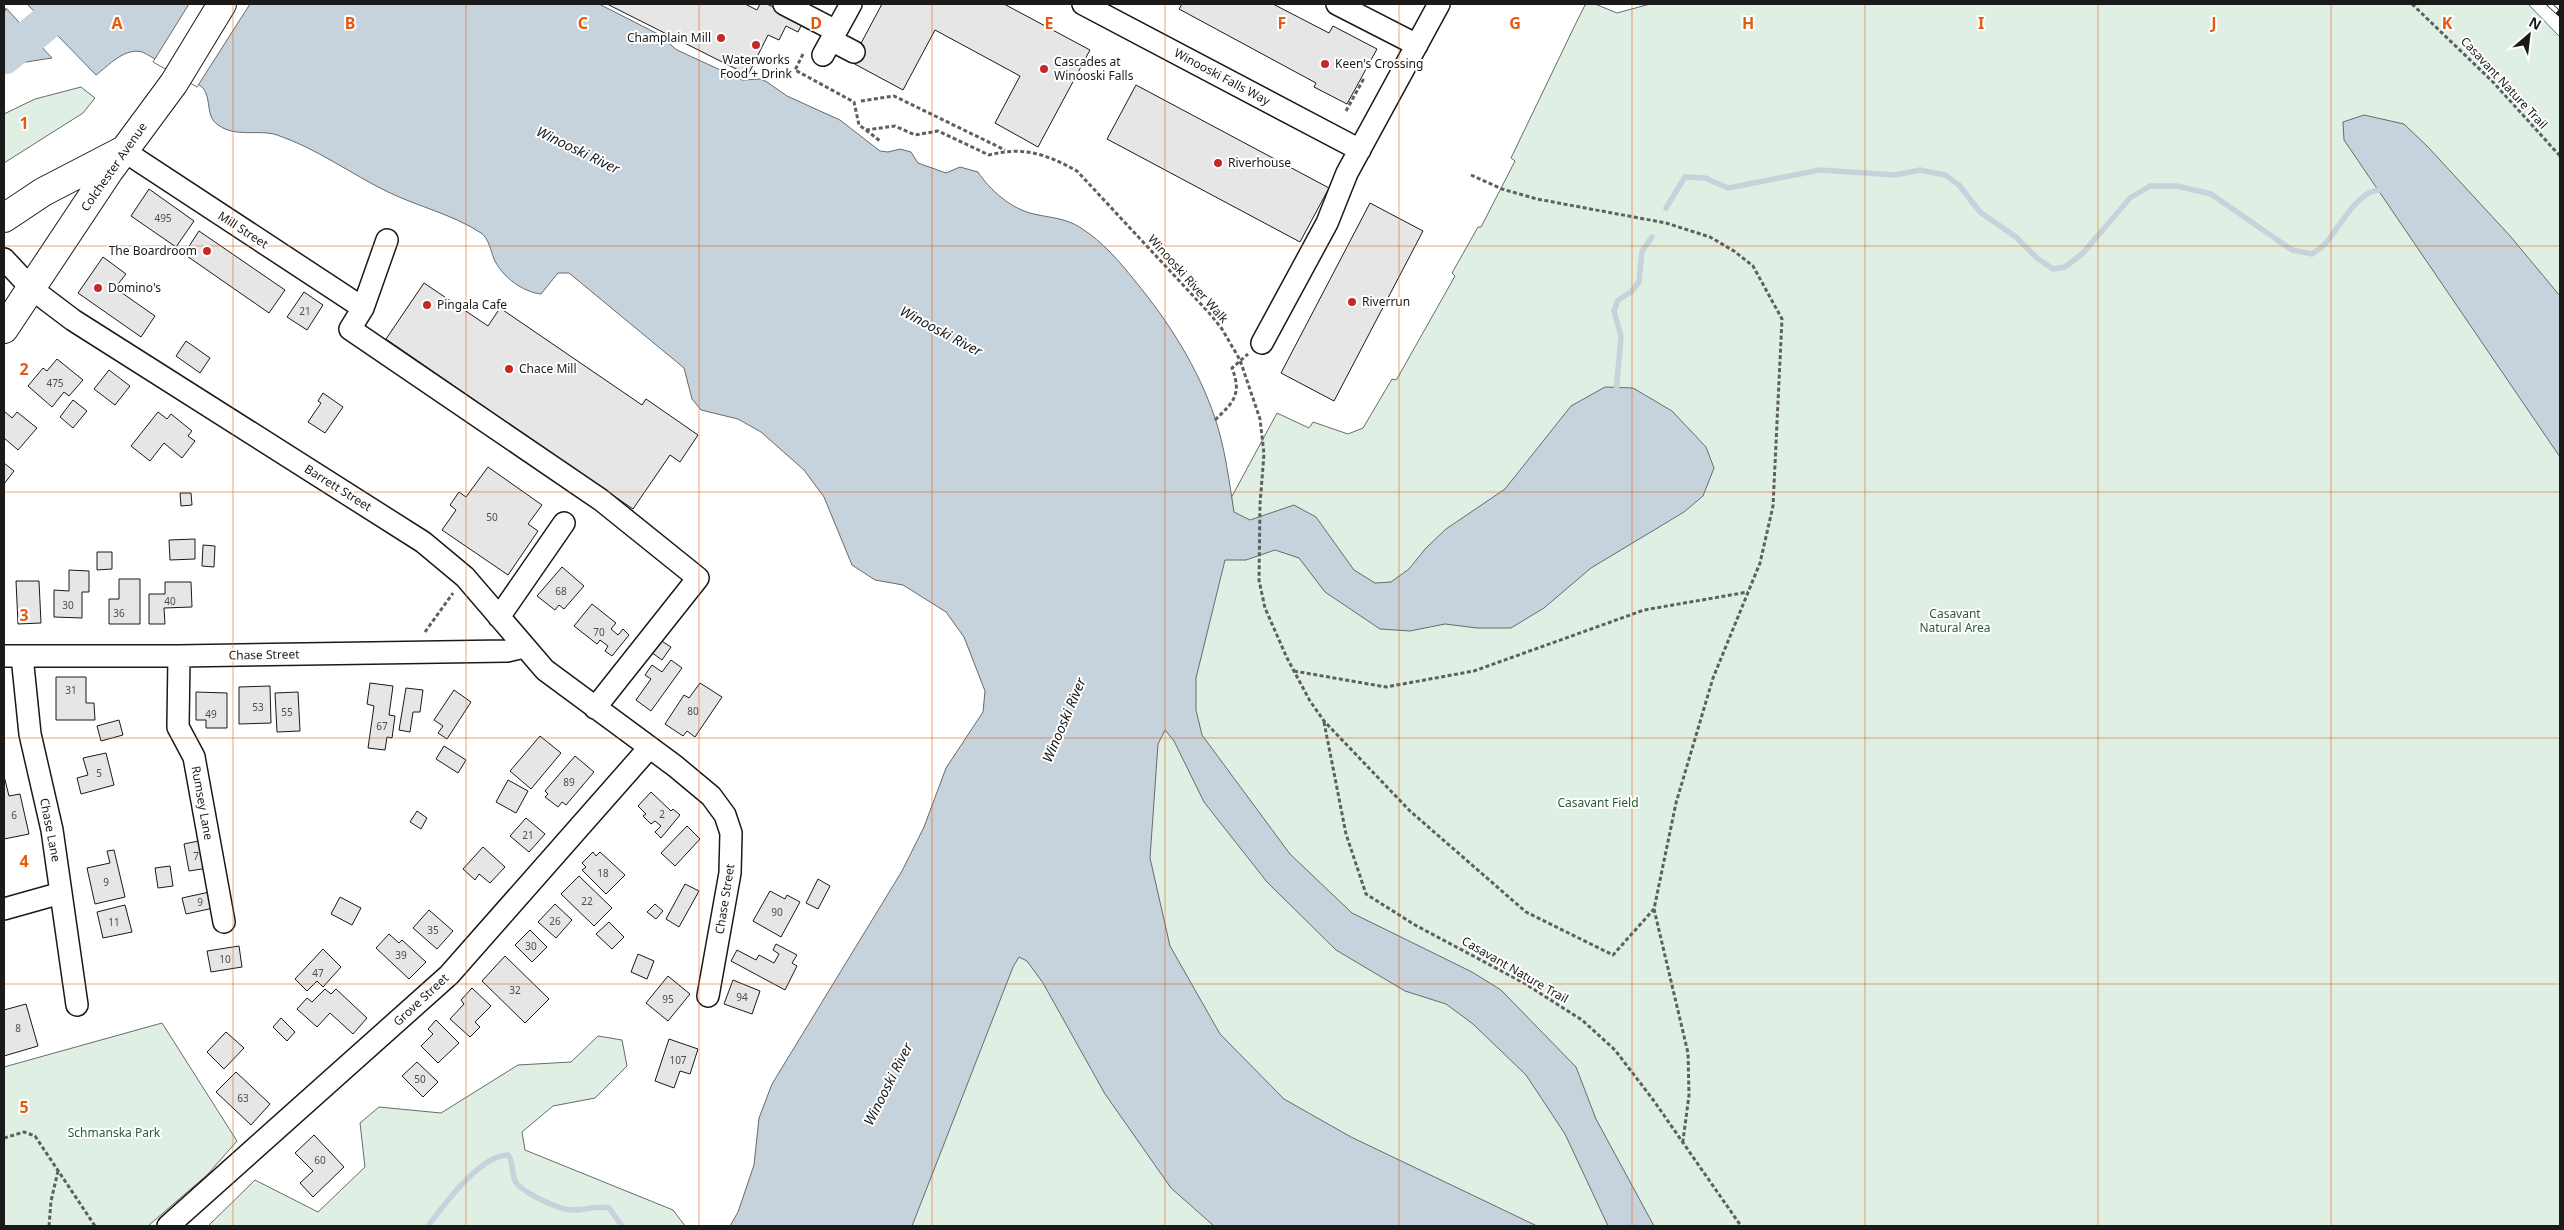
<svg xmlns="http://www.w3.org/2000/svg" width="2564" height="1230" viewBox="0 0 2564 1230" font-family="'Noto Sans',sans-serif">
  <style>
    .green { fill: #e0efe3; stroke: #6a6a6a }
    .water { fill: #c6d2dc; stroke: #6a6a6a }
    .pier { fill: #fff; stroke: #6a6a6a }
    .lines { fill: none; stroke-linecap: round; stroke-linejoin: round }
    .stream { stroke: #c6d2dc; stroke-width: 5.5 }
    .river { stroke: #c6d2dc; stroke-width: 35 }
    .building { fill: #e6e6e6; stroke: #1a1a1a }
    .minor-casing { stroke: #1a1a1a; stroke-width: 24 }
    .major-casing { stroke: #1a1a1a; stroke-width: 30 }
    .path { stroke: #5f5f5f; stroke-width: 3; stroke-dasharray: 4 2.5; stroke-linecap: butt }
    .minor { stroke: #fff; stroke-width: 21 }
    .major { stroke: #fff; stroke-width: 28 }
    .rail-casing { stroke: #1a1a1a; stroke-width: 5.5 }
    .rail { stroke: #fff; stroke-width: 4; stroke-dasharray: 11; stroke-linecap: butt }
    .grid { fill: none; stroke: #e8590c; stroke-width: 1; stroke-opacity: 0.55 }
    .poi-dot { fill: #c62828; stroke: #fff; stroke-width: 2 }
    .labels { text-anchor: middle; stroke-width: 4; stroke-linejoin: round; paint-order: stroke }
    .number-label { font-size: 10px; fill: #4d4d4d }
    .poi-label { font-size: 12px; fill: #1a1a1a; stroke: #fff; text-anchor: start }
    .street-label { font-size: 12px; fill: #1a1a1a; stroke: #fff }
    .park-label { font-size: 12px; fill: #2b5a34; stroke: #fff }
    .water-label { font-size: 14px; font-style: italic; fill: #1a1a1a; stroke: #fff }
    .grid-label { font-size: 16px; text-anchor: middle; font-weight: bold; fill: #e8590c; stroke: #fff; stroke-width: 4; stroke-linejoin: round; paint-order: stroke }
  </style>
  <rect width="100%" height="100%" fill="#fff"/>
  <path class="green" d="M1589,4H1595L1617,13L1650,4H2528L2560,37V1226H866L985,954L1277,413L1309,428L1313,422L1348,434L1363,428L1392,379L1396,380L1398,377L1455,276L1452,273L1478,227H1481L1515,161L1511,158L1576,23L1585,5Z
    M81,87L95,98L83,113L4,163V114L35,99Z
    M162,1023L237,1141L208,1174L148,1226H4V1067Z
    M598,1036L622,1040L627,1066L595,1098L553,1106L522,1132L525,1150L673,1210L685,1226H208L255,1180L318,1212L365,1167L360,1123L379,1107L441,1113L518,1065L571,1062Z"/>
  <path class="water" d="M27,4H599L658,34L677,50L742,80L761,79L767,82L787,96L840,120L880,151L888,152L900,149L911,152L918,163L946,173L960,167L978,172C990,190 1011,209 1034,214C1051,218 1066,218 1081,228C1103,242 1119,261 1135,281C1169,322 1198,368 1215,418C1225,448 1229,480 1234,512L1250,520L1294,505L1316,517L1354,570L1375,583L1391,582L1409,569L1426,548L1446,529L1505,489L1571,406L1605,387L1633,388L1672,411L1706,447L1714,468L1703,496L1684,512L1591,568L1544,608L1511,628H1477L1445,624L1410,631L1380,629L1325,592L1299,558L1275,550L1246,560H1225L1196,678V710L1202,735L1290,854L1352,913L1472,972L1501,990L1576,1067L1596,1119L1654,1226H1608L1565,1134L1526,1075L1473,1024L1446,1004L1405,991L1336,950L1267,882L1204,802L1174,741L1165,730L1158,744L1150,858L1170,946L1220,1034L1284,1099L1351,1137L1537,1226H1214L1171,1188L1105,1094L1043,983L1027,961L1019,957L1013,967L912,1226H730L738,1212L754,1165L759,1118L772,1084L902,871L924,827L946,768L983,712L985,691L964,637L946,612L903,585L875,580L852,565L824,497L804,470L761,432L738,419L701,410L692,399L684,368L569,273H558L541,294C523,292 502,277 494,259C491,251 488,237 481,233C452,214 419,207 388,192C351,174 316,148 277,135C259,129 236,138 218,125C205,116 212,100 203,88C200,84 149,55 142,52C125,47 108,66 96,75Z
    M6,8L52,58L13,64L4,72V14Z
    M2364,115L2404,124L2428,147L2511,237L2560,296V457L2344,140L2343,122Z"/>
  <path class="pier" d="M189,4H250L197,87L153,62Z"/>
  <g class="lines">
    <path class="stream" d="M1666,208L1685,177L1705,178L1728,188L1820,170L1895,175L1920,170L1945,175L1959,185L1980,212L2016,237L2037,258L2053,269L2065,267L2083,253L2130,198L2150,186H2177L2211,194L2292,250L2312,254C2316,251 2321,248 2324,245C2340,228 2358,186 2385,190
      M1616,393L1621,336L1614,311L1618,300L1631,292L1639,282L1642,251L1652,237
      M428,1226C444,1205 480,1155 508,1155C514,1162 511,1172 515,1181C521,1192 561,1211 574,1210C586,1210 597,1205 609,1208L622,1226"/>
    <path class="river" d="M4,57L45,24L77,4"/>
  </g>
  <path class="building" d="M607,4H745L757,10L760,4H767L803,22L798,32L786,26L779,40L768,35L748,75Z
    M882,4H1004L1090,50L1038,147L995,123L1020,76L935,30L903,90L851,62Z
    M1182,4H1273L1329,33L1333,26L1377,49L1347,104L1314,87L1316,83L1179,9Z
    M1136,85L1329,188L1300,242L1107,139Z
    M149,189L194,221L176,247L131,216Z
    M1370,203L1423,231L1334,401L1281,373Z
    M199,231L285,290L269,313L184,254Z
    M103,257L126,274L115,288L155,316L141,337L78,293Z
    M424,283L488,326L500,308L642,405L646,399L698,435L680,462L670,455L633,509L386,339Z
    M304,292L323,305L307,330L287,317Z
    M186,341L210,358L200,373L176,356Z
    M57,359L83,380L69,396L64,392L52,407L28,386L43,368L47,371Z
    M109,370L130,386L115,405L94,389Z
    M323,393L343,407L325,433L308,422L321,403L318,401Z
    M73,400L87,411L73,428L60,417Z
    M4,411L12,418L17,412L37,428L18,450L4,438Z
    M158,412L167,419L171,414L192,431L188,436L195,441L182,458L164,443L150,461L131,446Z
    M4,463L14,471L4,484Z
    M488,467L542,505L528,524L538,531L508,575L442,530L456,510L450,505L459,492L466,497Z
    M180,493H191L192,505L181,506Z
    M195,539V559L170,560L169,540Z
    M203,545L215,546L214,567L202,566Z
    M97,552H112V569L97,570Z
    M562,567L584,586L564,609L559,605L555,610L537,596Z
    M69,570L89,571V592H82V618L54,617V590L69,591Z
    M119,579H140V624H109V599H119Z
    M16,581H39L41,623L18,624Z
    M165,582H191L192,607L164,608L165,624H149V594H165Z
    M592,604L616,623L611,629L618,635L623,629L629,635L612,656L605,651L608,646L600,640L597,644L574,626Z
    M660,640L671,647L662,660L651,652Z
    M671,660L682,668L651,711L636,700L651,679L645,675L652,665L662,672Z
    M56,677H86V703H94L95,720H56Z
    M370,683L393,686L389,715L395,716L392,738L387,737L385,750L368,748L374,706L367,704Z
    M700,683L722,697L695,737L687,731L683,736L665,724L684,695L689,698Z
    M270,686L271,723L239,724V687Z
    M406,688L423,690L420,712H413L410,732L399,730Z
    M454,690L471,702L447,739L438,733L443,726L434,720Z
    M196,692L227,693V728H206V720H196Z
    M298,692L300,731L277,732L275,693Z
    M119,720L123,735L101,741L97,726Z
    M540,736L561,753L531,789L510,771Z
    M444,746L466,760L458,773L436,759Z
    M106,753L114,785L81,794L77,778L88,775L83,758Z
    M575,756L594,772L566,805L562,802L558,807L545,797L548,794L545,791Z
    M4,776L9,796L20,794L29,834L4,839Z
    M508,780L528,791L516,813L496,802Z
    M651,792L671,811L673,809L680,815L661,838L655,832L661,826L655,821L651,824L643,816L646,814L638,806Z
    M417,811L427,818L421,829L410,822Z
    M526,818L545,834L529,852L510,836Z
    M687,826L700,839L675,866L661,853Z
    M203,840L208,868L189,871L184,844Z
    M483,847L505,867L490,883L479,874L475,880L463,869Z
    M114,850L125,897L95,904L87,868L110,863L107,851Z
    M593,852L596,856L600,852L625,875L606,894L582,870L586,867L582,863Z
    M170,866L173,886L158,888L155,868Z
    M579,876L612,908L594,926L561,894Z
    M818,879L830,886L818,909L806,903Z
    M685,884L699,891L679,927L666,919Z
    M214,891L218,907L186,914L182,898Z
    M770,891L785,899L787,895L800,902L781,937L753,921Z
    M340,897L361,908L352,925L331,914Z
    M555,904L572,920L556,938L538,922Z
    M655,904L663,911L656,919L647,912Z
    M125,905L132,932L103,938L97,912Z
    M429,910L453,931L437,949L413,928Z
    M609,922L624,937L612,949L596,934Z
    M530,930L547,947L532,962L515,945Z
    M389,934L399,943L402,940L426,962L409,979L376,948Z
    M776,944L797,955L792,963L797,966L785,990L731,961L737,950L756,960L759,955L774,963L779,954L773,950Z
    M239,946L242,967L211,972L207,951Z
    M323,949L341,967L323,987L317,981L307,991L295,979Z
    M638,954L654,961L647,979L631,972Z
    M505,956L549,999L525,1023L482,981Z
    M668,976L690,994L668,1021L646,1003Z
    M733,980L760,991L752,1014L724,1004Z
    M472,988L491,1006L475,1022L480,1027L470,1037L450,1019L464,1004L461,1000Z
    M325,989L331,994L336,989L367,1018L353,1034L330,1013L317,1027L297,1009L307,998L312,1002Z
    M26,1004L38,1046L4,1056V1010Z
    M281,1018L295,1032L287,1041L273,1027Z
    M436,1020L459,1043L438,1063L421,1046L433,1034L428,1029Z
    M226,1032L244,1048L224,1069L207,1052Z
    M669,1039L698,1049L690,1074L680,1071L674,1088L655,1081Z
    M417,1062L438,1082L423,1097L402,1076Z
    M236,1072L270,1104L251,1125L216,1092Z
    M314,1135L344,1167L313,1197L300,1183L313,1171L295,1153Z"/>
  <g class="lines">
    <g class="minor-casing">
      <path id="minor" d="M784,4L836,31
        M1083,4L1360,150
        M1337,4L1417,45
        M831,40L854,52
        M823,55L851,4
        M124,151L363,308
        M387,240L363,308L350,329L601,500L698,578L595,708
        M4,259L32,289L73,320L423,542L465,577L545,670L675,766L711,796L725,815L731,833L730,873L708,996
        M1262,343L1327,223L1347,173L1439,4
        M499,617L564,523
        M4,656H179L507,651L524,647
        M22,656L30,734L52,830L77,1005
        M179,656L178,727L194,757L224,922
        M4,909L61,893
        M168,1226L449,975L649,748"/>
    </g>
    <g class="major-casing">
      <path id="major" d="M4,218L43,192L122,151
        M4,329L109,171L174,83L222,4"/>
    </g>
    <path class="path" d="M2412,4L2493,82L2560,156
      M803,54L795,70L854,102L859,125L866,130L895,126L915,135L938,131L989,155C1023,146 1046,154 1077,171L1211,315L1222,329L1240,360L1260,419L1264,454L1260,504L1259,580L1265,608L1287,658L1310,701L1324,721L1410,811L1526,912L1613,955L1654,909L1676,803L1713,678L1760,563L1773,506L1782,319L1753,266L1734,251L1710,237L1666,223L1537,199L1502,189L1471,175
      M861,101L894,96L1005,150
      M1346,111L1363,80L1361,79
      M866,130L880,141
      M1215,420C1234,402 1242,394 1232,368L1248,354
      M425,632L453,593
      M1294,671L1386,687L1474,671L1644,610L1748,592
      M1324,722L1346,834L1366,894L1415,925L1524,983L1582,1020L1615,1050L1654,1101L1741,1226
      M1654,909L1688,1053L1689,1095L1683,1141
      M4,1138L24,1132L35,1136L95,1226
      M49,1226L51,1201L58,1171"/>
    <use href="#minor" class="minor"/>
    <use href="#major" class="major"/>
    <g class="rail-casing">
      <path id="rail" d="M2549,4L2560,14"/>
    </g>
    <use href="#rail" class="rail"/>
  </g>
  <path class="grid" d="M233,4V1226M466,4V1226M699,4V1226M932,4V1226M1165,4V1226M1399,4V1226M1632,4V1226M1865,4V1226M2098,4V1226M2331,4V1226M4,246H2560M4,492H2560M4,738H2560M4,984H2560"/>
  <g class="poi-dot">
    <circle cx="721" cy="38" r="5"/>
    <circle cx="756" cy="45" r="5"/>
    <circle cx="1325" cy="64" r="5"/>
    <circle cx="1044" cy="69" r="5"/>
    <circle cx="1218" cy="163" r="5"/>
    <circle cx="207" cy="251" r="5"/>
    <circle cx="98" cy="288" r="5"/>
    <circle cx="1352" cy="302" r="5"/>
    <circle cx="427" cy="305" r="5"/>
    <circle cx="509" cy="369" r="5"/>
  </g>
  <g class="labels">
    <g class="number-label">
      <text x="163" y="222">495</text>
      <text x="305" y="315">21</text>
      <text x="55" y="387">475</text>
      <text x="492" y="521">50</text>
      <text x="561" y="595">68</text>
      <text x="170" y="605">40</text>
      <text x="68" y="609">30</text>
      <text x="119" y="617">36</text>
      <text x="599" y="636">70</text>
      <text x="71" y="694">31</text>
      <text x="258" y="711">53</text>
      <text x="693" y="715">80</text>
      <text x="287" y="716">55</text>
      <text x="211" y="718">49</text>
      <text x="382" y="730">67</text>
      <text x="99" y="777">5</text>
      <text x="569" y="786">89</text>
      <text x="662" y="818">2</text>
      <text x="14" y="819">6</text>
      <text x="528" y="839">21</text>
      <text x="196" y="860">7</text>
      <text x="603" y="877">18</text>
      <text x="106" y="886">9</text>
      <text x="587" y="905">22</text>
      <text x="200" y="906">9</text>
      <text x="777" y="916">90</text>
      <text x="555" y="925">26</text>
      <text x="114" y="926">11</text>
      <text x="433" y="934">35</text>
      <text x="531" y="950">30</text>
      <text x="401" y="959">39</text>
      <text x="225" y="963">10</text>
      <text x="318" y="977">47</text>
      <text x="515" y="994">32</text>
      <text x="742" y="1001">94</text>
      <text x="668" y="1003">95</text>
      <text x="18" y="1032">8</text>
      <text x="678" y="1064">107</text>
      <text x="420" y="1083">50</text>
      <text x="243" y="1102">63</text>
      <text x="320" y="1164">60</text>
    </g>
    <g class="poi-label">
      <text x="711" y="42" text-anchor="end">Champlain Mill</text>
      <text x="756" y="64" text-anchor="middle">Waterworks<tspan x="756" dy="14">Food + Drink</tspan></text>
      <text x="1054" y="66">Cascades at<tspan x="1054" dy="14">Winooski Falls</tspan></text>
      <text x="1335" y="68">Keen's Crossing</text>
      <text x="1228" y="167">Riverhouse</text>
      <text x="197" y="255" text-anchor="end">The Boardroom</text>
      <text x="108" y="292">Domino's</text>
      <text x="1362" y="306">Riverrun</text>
      <text x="437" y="309">Pingala Cafe</text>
      <text x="519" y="373">Chace Mill</text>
    </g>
    <g class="street-label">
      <text transform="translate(1222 77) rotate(28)" y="4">Winooski Falls Way</text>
      <text transform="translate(2504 83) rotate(47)" y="4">Casavant Nature Trail</text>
      <text transform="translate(114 167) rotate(-55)" y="4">Colchester Avenue</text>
      <text transform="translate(243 230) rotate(33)" y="4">Mill Street</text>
      <text transform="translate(1188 279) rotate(48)" y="4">Winooski River Walk</text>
      <text transform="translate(338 488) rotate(32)" y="4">Barrett Street</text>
      <text transform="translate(264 655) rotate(-1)" y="4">Chase Street</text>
      <text transform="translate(202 803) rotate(80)" y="4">Rumsey Lane</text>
      <text transform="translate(50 830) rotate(79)" y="4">Chase Lane</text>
      <text transform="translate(725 899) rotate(-81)" y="4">Chase Street</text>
      <text transform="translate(1515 970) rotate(30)" y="4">Casavant Nature Trail</text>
      <text transform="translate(421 1000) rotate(-43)" y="4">Grove Street</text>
    </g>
    <g class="park-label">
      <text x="1955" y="618">Casavant<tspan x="1955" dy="14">Natural Area</tspan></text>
      <text x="1598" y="807">Casavant Field</text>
      <text x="114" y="1137">Schmanska Park</text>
    </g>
    <g class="water-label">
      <text transform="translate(578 150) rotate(26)" y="5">Winooski River</text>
      <text transform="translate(941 331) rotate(28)" y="5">Winooski River</text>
      <text transform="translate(1064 720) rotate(-67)" y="5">Winooski River</text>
      <text transform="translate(888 1084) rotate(-63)" y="5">Winooski River</text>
    </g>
  </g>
  <g class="grid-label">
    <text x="117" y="29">A</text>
    <text x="350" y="29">B</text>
    <text x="583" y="29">C</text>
    <text x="816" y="29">D</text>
    <text x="1049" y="29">E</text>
    <text x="1282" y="29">F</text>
    <text x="1515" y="29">G</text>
    <text x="1748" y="29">H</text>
    <text x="1981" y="29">I</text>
    <text x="2214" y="29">J</text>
    <text x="2447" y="29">K</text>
    <text x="24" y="129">1</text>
    <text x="24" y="375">2</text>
    <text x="24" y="621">3</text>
    <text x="24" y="867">4</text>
    <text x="24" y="1113">5</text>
  </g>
  <rect width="2564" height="1230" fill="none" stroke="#1a1a1a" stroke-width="10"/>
  <g transform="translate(2529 35) rotate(28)" stroke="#ffffff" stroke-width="4" paint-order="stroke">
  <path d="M0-4L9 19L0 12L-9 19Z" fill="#1a1a1a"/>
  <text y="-8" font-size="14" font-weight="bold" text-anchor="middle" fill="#1a1a1a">N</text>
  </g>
</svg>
